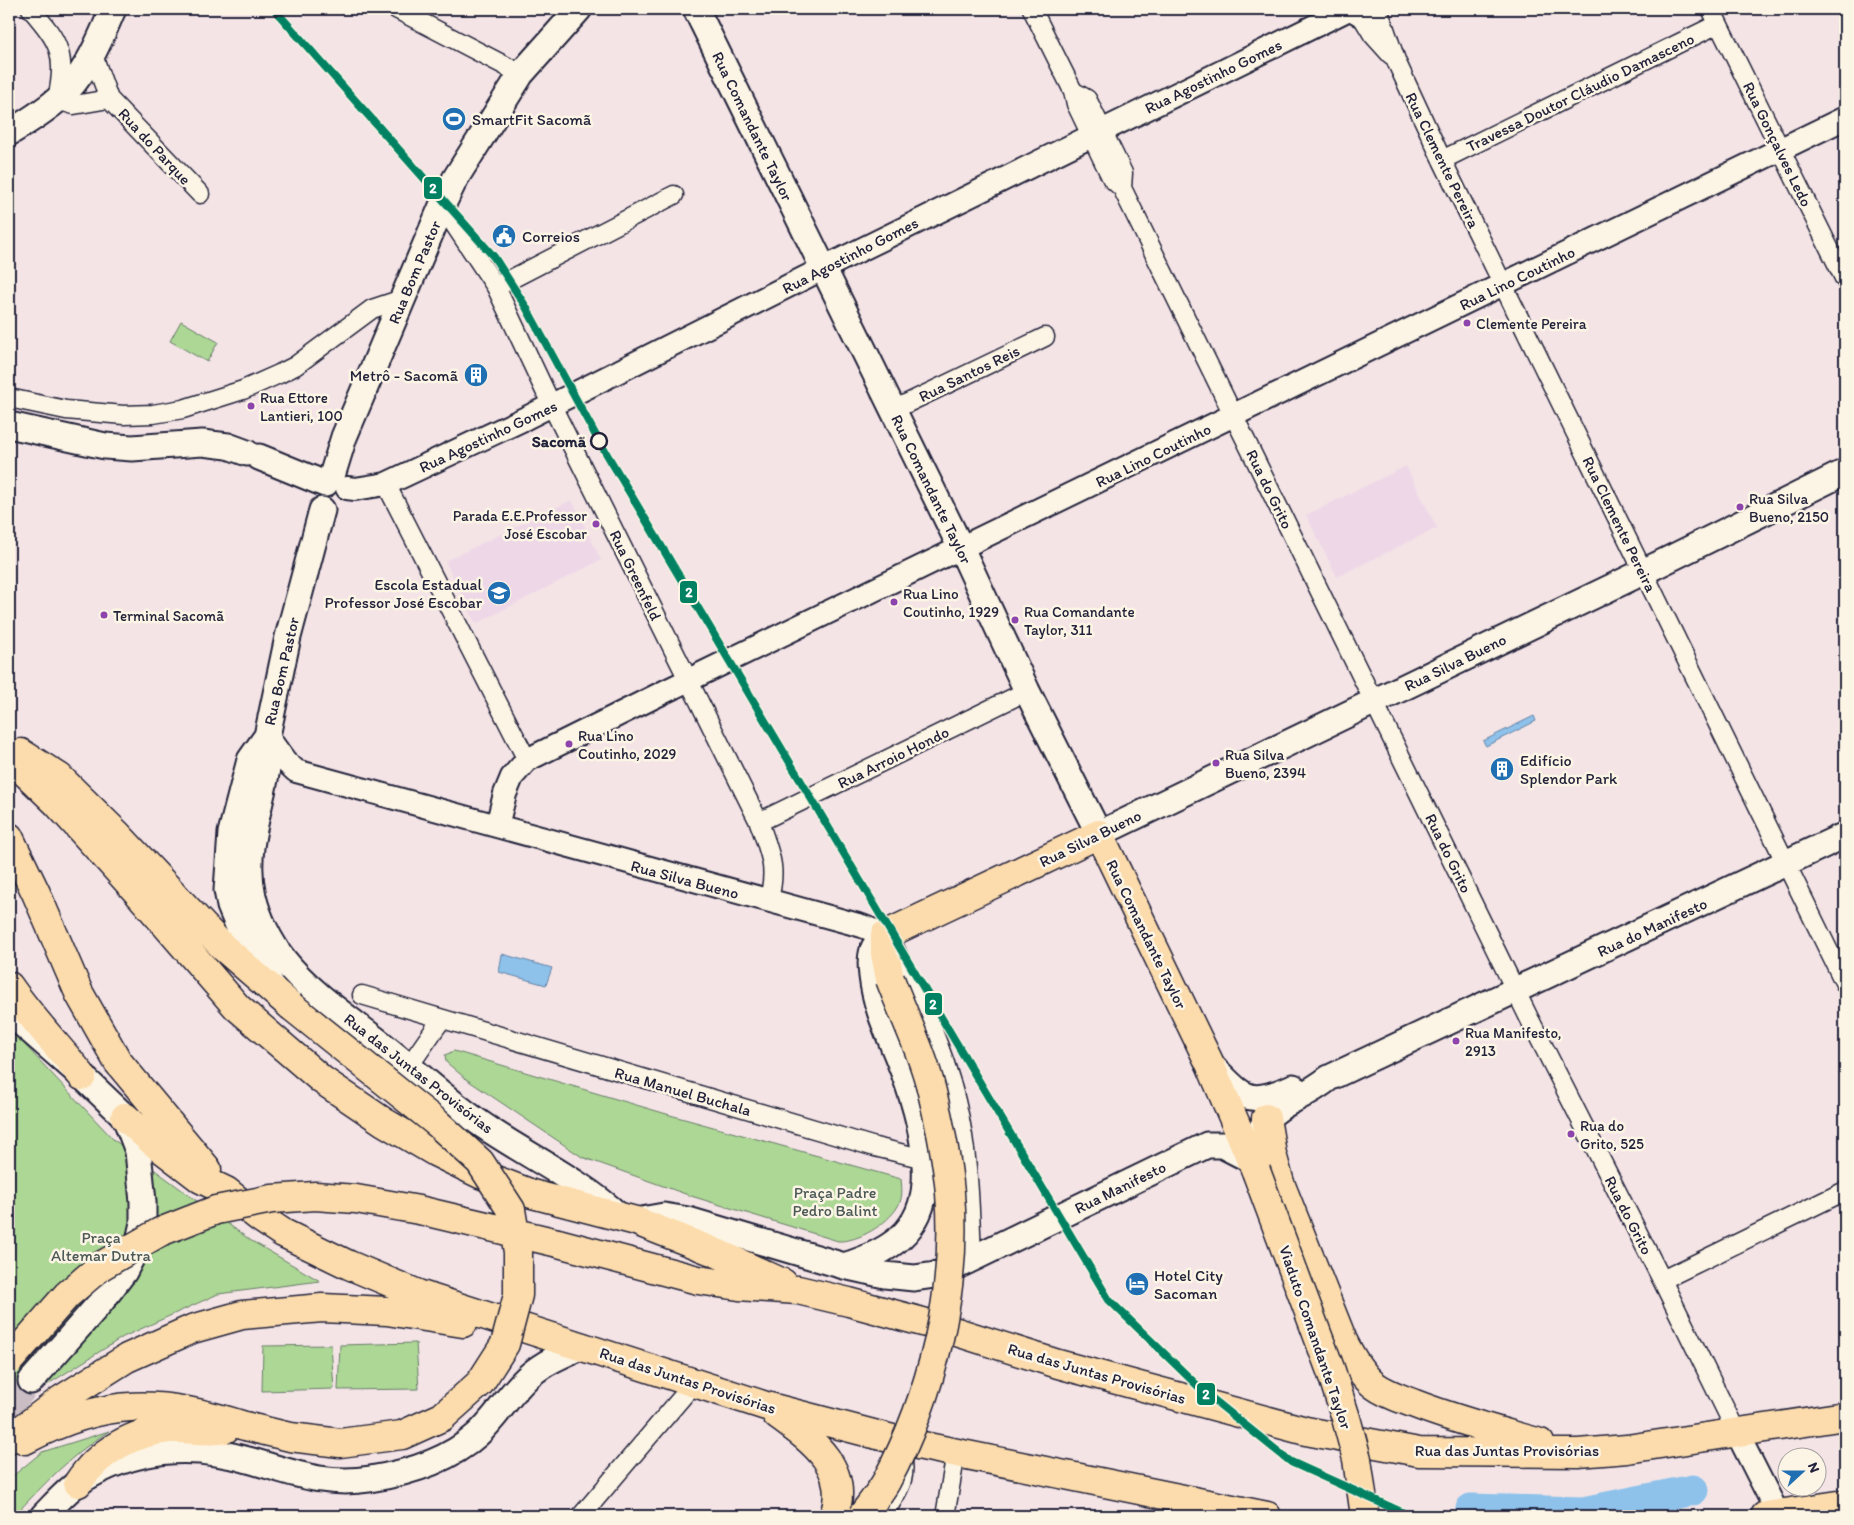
<svg xmlns="http://www.w3.org/2000/svg" width="1854" height="1525" viewBox="0 0 1854 1525" font-family="Itim,sans-serif">
  <style>
    .built { fill: #eed8e7 }
    .green { fill: #acd794; stroke: #677c68 }
    .water { fill: #8ec2eb; stroke: #6382a5 }
    .lines { fill: none; stroke-linecap: round; stroke-linejoin: round }
    .river { stroke: #8ec2eb; stroke-width: 31 }
    .secondary-tunnel { stroke: #cabdc4; stroke-width: 25; stroke-dasharray: 25 12; stroke-linecap: butt }
    .minor-casing { stroke: #22223b; stroke-width: 21 }
    .tertiary-casing { stroke: #22223b; stroke-width: 26 }
    .secondary-casing { stroke: #22223b; stroke-width: 29 }
    .primary-casing { stroke: #22223b; stroke-width: 31 }
    .trunk-casing { stroke: #22223b; stroke-width: 31 }
    .minor { stroke: #fcf5e5; stroke-width: 18 }
    .tertiary { stroke: #fcf5e5; stroke-width: 22 }
    .secondary { stroke: #fcf5e5; stroke-width: 25 }
    .primary { stroke: #fcdcac; stroke-width: 28 }
    .trunk { stroke: #fcdcac; stroke-width: 28 }
    .primary-bridge-casing { stroke: #22223b; stroke-width: 31; stroke-linecap: butt }
    .trunk-bridge-casing { stroke: #22223b; stroke-width: 31; stroke-linecap: butt }
    .primary-bridge { stroke: #fcdcac; stroke-width: 28 }
    .trunk-bridge { stroke: #fcdcac; stroke-width: 28 }
    .metro-1-casing { stroke: #fcf5e5; stroke-width: 11 }
    .metro-1 { stroke: #008162; stroke-width: 8 }
    .bus-dot { fill: #8e44ad; stroke: #fcf5e5; stroke-width: 2 }
    .stop-dot { fill: #fcf5e5; stroke: #22223b; stroke-width: 2.5 }
    .labels { text-anchor: middle; stroke-width: 5; stroke-linejoin: round; paint-order: stroke }
    .bus-label { font-size: 15px; fill: #22223b; stroke: #fcf5e5; text-anchor: start }
    .street-label { font-size: 16px; fill: #22223b; stroke: #fcf5e5 }
    .poi-label { font-size: 16px; fill: #22223b; stroke: #fcf5e5; text-anchor: start }
    .stop-label { font-size: 16px; font-weight: bold; fill: #22223b; stroke: #fcf5e5; text-anchor: end }
    .park-label { font-size: 16px; fill: #4b5856; stroke: #fcf5e5 }
    .line-badge { stroke: #fcf5e5; stroke-width: 2 }
    .badge-label { font-size: 14px; text-anchor: middle; font-weight: bold; fill: #fff }
  </style>
  <rect width="100%" height="100%" fill="#f4e4e6"/>
  <filter id="ink" filterUnits="userSpaceOnUse"><feTurbulence type="fractalNoise" baseFrequency=".02" numOctaves="2"/><feDisplacementMap in="SourceGraphic" scale="10" xChannelSelector="R" yChannelSelector="G"/><feConvolveMatrix kernelMatrix="1 2 1 2 8 2 1 2 1" color-interpolation-filters="sRGB"/></filter>
  <g filter="url(#ink)">
    <path class="built" d="M1406,466L1437,528L1337,577L1306,515Z
      M572,500L601,560L476,624L445,561Z"/>
    <path class="green" d="M181,321L218,342L207,362L170,341Z
      M9,1028L114,1140L250,1240L320,1281L218,1294L123,1337L34,1393L9,1401Z
      M454,1051L670,1115L901,1179C902,1189 903,1198 898,1206C888,1224 858,1242 838,1241L691,1196L582,1157L466,1079L446,1062L445,1055Z
      M416,1343L419,1389L338,1390L340,1345Z
      M331,1345L334,1389L262,1391L263,1346Z
      M109,1431C72,1454 43,1485 14,1516H9V1479L42,1452Z"/>
    <path class="water" d="M1534,716L1536,721L1486,746L1483,741Z
      M502,954L552,968L546,985L499,972Z"/>
    <g class="lines">
      <path class="river" d="M1471,1509L1583,1512L1693,1490"/>
      <path class="secondary-tunnel" d="M9,1408L31,1381"/>
      <g class="minor-casing">
        <path id="minor" d="M31,9C60,43 67,55 57,100L74,105L109,99
          M396,9L521,74
          M1032,9L1073,91L1076,104L1112,179L1122,188L1529,1018L1662,1280L1737,1433
          M1378,9L1397,63L1442,160L1845,984
          M1711,9L1845,280
          M1361,15L1373,35L1391,55
          M93,55L109,99L200,194
          M1073,91L1087,99L1091,107L1123,173L1122,188
          M1442,160L1718,24
          M442,206L496,287L552,406L759,822C770,854 778,868 768,902
          M496,287L674,195
          M9,398L66,410L124,415L153,414L183,409L243,390L279,374L295,366L372,309L402,299
          M893,410L1045,337
          M386,484L527,760
          M759,822L1027,691
          M887,938L894,946C918,995 943,1047 956,1101C969,1153 970,1206 972,1259
          M362,995L875,1147L925,1159
          M409,1066L441,1020
          M1662,1280L1845,1191
          M581,1516L695,1382
          M883,1516C896,1493 908,1482 902,1454
          M945,1516L956,1453"/>
      </g>
      <g class="tertiary-casing">
        <path id="tertiary" d="M1353,9C1361,18 1370,16 1378,9
          M347,488L355,489L386,484L526,418L848,256L1349,9
          M267,736L285,761L296,771L862,926L885,935
          M497,826L505,794L512,777L527,760L666,691L1845,118
          M1737,1433L1779,1516"/>
      </g>
      <g class="secondary-casing">
        <path id="secondary" d="M696,9L961,548L1027,691L1099,834L1643,572L1845,472
          M9,133C25,123 42,113 57,100C85,77 99,42 113,9
          M9,425L105,446L132,448L202,443L228,446L247,453
          M259,457L325,484
          M331,479L344,437L442,206L455,179L521,74L579,9
          M267,736C267,744 269,754 268,762C262,807 242,849 253,896C258,918 270,942 284,960C311,994 350,1019 384,1046C420,1075 454,1107 493,1132C536,1160 581,1182 619,1216
          M270,982L247,947L230,906L227,890L231,833L250,760L267,736L288,637L322,510
          M9,1012L82,1076L125,1117L138,1151L143,1202V1223L138,1245L124,1272L101,1302L31,1381
          M1210,1064C1244,1097 1246,1108 1293,1087
          M636,1221L664,1216L688,1220L844,1266L885,1275L914,1278L935,1275L955,1267L1207,1145H1222L1253,1161C1260,1100 1289,1110 1329,1078L1845,835
          M844,1266C898,1249 929,1225 925,1165C924,1133 915,1103 904,1073C892,1040 876,1011 872,976C871,968 870,958 873,950C875,944 881,939 885,935
          M43,1516C54,1505 66,1491 79,1482C134,1447 190,1443 252,1461C294,1473 325,1486 370,1479C408,1473 448,1461 477,1435C497,1417 510,1392 530,1375C545,1362 564,1354 582,1346"/>
      </g>
      <g class="primary-casing">
        <path id="primary" d="M890,979L885,954V935L1099,834L1210,1064L1256,1171"/>
      </g>
      <g class="trunk-casing">
        <path id="trunk" d="M21,753L59,777L118,835L223,947L291,1006
          M9,757L58,804L141,896L237,1007L322,1080L384,1122L435,1152L480,1174L532,1194L636,1221L717,1253L783,1283
          M9,837L36,893L79,993L118,1062L207,1169
          M9,986C31,1018 58,1046 82,1076
          M125,1117L154,1143L201,1179L226,1191L259,1217L283,1233L349,1265L418,1294L766,1406L908,1443L1267,1516
          M1266,1118L1272,1154L1280,1183L1343,1341C1351,1357 1360,1373 1374,1385C1386,1394 1402,1399 1415,1404C1456,1420 1498,1431 1540,1443
          M558,1243L698,1280L739,1286L798,1290L849,1302L941,1327L1058,1364L1306,1431L1419,1452L1578,1453L1627,1449L1845,1416
          M777,1415C811,1440 851,1467 834,1516
          M9,1439L62,1399L127,1358L192,1329L242,1315L322,1308L387,1311L463,1323
          M25,1440C106,1397 160,1399 245,1426
          M78,1483C98,1452 134,1431 171,1429C189,1428 207,1433 225,1429
          M1765,1516L1845,1504"/>
      </g>
      <use href="#minor" class="minor"/>
      <use href="#tertiary" class="tertiary"/>
      <use href="#secondary" class="secondary"/>
      <use href="#primary" class="primary"/>
      <use href="#trunk" class="trunk"/>
      <g class="primary-bridge-casing">
        <path id="primary-bridge" d="M1256,1171L1331,1371L1346,1418L1357,1459L1365,1516
          M862,1516C870,1505 879,1494 886,1482C932,1396 958,1291 950,1193C947,1160 940,1125 932,1092C923,1054 904,1016 890,979"/>
      </g>
      <g class="trunk-bridge-casing">
        <path id="trunk-bridge" d="M9,1361L67,1295L101,1266L160,1232L216,1210L272,1199L315,1196L356,1199L419,1210L558,1243
          M245,1426L290,1437L340,1443L402,1435L442,1417L480,1383L505,1344L518,1295V1252L511,1210L480,1162L437,1123L291,1006"/>
      </g>
      <use href="#primary-bridge" class="primary-bridge"/>
      <use href="#trunk-bridge" class="trunk-bridge"/>
      <g class="metro-1-casing">
        <path id="metro-1" d="M274,9L494,257L526,307L596,436L1109,1300L1204,1392L1291,1462L1410,1516"/>
      </g>
      <use href="#metro-1" class="metro-1"/>
    </g>
  </g>
  <defs>
    <g id="stadium-disc" transform="scale(1.25)"><circle r="9.5" fill="#1f6fb2" stroke="#fcf5e5"/><path d="M0-5a6.5 5 0 1 0 0 10a6.5 5 0 1 0 0-10ZM-3.5-1.8h7v3.6h-7Z" fill="#fff"/></g>
    <g id="civic-disc" transform="scale(1.25)"><circle r="9.5" fill="#1f6fb2" stroke="#fcf5e5"/><path d="M-.6-6.5H3V-4.5H.6V-3L4-1V1h2V6H-6V1h2V-1L-.6-3ZM-1.2 2.5V6h2.4V2.5Z" fill="#fff"/></g>
    <g id="building-disc" transform="scale(1.25)"><circle r="9.5" fill="#1f6fb2" stroke="#fcf5e5"/><path d="M-4-6H4V6H1V3H-1V6H-4ZM-2.5-4.3h1.7v1.8h-1.7ZM.8-4.3h1.7v1.8H.8ZM-2.5-1h1.7V.8h-1.7ZM.8-1h1.7V.8H.8Z" fill="#fff"/></g>
    <g id="school-disc" transform="scale(1.25)"><circle r="9.5" fill="#1f6fb2" stroke="#fcf5e5"/><path d="M0-5L7-2L0 1L-7-2ZM-4 1L0 2.5L4 1V4Q0 6-4 4Z" fill="#fff"/></g>
    <g id="hotel-disc" transform="scale(1.25)"><circle r="9.5" fill="#1f6fb2" stroke="#fcf5e5"/><path d="M-6-4.5h1.5V1H6V5H4.5V3h-9V5H-6ZM-4 0a1.8 1.8 0 1 1 3.6 0ZM.5 0V-2.5h3Q6-2.5 6 0Z" fill="#fff"/></g>
  </defs>
  <g fill-rule="evenodd">
    <use href="#stadium-disc" x="454" y="119"/>
    <use href="#civic-disc" x="504" y="236"/>
    <use href="#building-disc" x="476" y="375"/>
    <use href="#school-disc" x="499" y="593"/>
    <use href="#building-disc" x="1502" y="769"/>
    <use href="#hotel-disc" x="1137" y="1284"/>
  </g>
  <g class="bus-dot">
    <circle cx="1467" cy="323" r="4.5"/>
    <circle cx="251" cy="406" r="4.5"/>
    <circle cx="1740" cy="507" r="4.5"/>
    <circle cx="596" cy="524" r="4.5"/>
    <circle cx="894" cy="602" r="4.5"/>
    <circle cx="104" cy="615" r="4.5"/>
    <circle cx="1015" cy="620" r="4.5"/>
    <circle cx="569" cy="744" r="4.5"/>
    <circle cx="1216" cy="763" r="4.5"/>
    <circle cx="1456" cy="1041" r="4.5"/>
    <circle cx="1571" cy="1134" r="4.5"/>
  </g>
  <circle class="stop-dot" cx="599" cy="441" r="8"/>
  <g class="labels">
    <g class="bus-label">
      <text x="1476" y="329">Clemente Pereira</text>
      <text x="260" y="403">Rua Ettore<tspan x="260" dy="18">Lantieri, 100</tspan></text>
      <text x="1749" y="504">Rua Silva<tspan x="1749" dy="18">Bueno, 2150</tspan></text>
      <text x="587" y="521" text-anchor="end">Parada E.E.Professor<tspan x="587" dy="18">José Escobar</tspan></text>
      <text x="903" y="599">Rua Lino<tspan x="903" dy="18">Coutinho, 1929</tspan></text>
      <text x="1024" y="617">Rua Comandante<tspan x="1024" dy="18">Taylor, 311</tspan></text>
      <text x="113" y="621">Terminal Sacomã</text>
      <text x="578" y="741">Rua Lino<tspan x="578" dy="18">Coutinho, 2029</tspan></text>
      <text x="1225" y="760">Rua Silva<tspan x="1225" dy="18">Bueno, 2394</tspan></text>
      <text x="1465" y="1038">Rua Manifesto,<tspan x="1465" dy="18">2913</tspan></text>
      <text x="1580" y="1131">Rua do<tspan x="1580" dy="18">Grito, 525</tspan></text>
    </g>
    <g class="street-label">
      <text transform="translate(1213 76) rotate(-26)" y="6">Rua Agostinho Gomes</text>
      <text transform="translate(1580 92) rotate(-26)" y="6">Travessa Doutor Cláudio Damasceno</text>
      <text transform="translate(753 126) rotate(64)" y="6">Rua Comandante Taylor</text>
      <text transform="translate(1778 144) rotate(64)" y="6">Rua Gonçalves Ledo</text>
      <text transform="translate(155 146) rotate(47)" y="6">Rua do Parque</text>
      <text transform="translate(1443 160) rotate(64)" y="6">Rua Clemente Pereira</text>
      <text transform="translate(850 255) rotate(-27)" y="6">Rua Agostinho Gomes</text>
      <text transform="translate(414 272) rotate(-67)" y="6">Rua Bom Pastor</text>
      <text transform="translate(1517 278) rotate(-26)" y="6">Rua Lino Coutinho</text>
      <text transform="translate(969 373) rotate(-26)" y="6">Rua Santos Reis</text>
      <text transform="translate(488 436) rotate(-25)" y="6">Rua Agostinho Gomes</text>
      <text transform="translate(1153 455) rotate(-26)" y="6">Rua Lino Coutinho</text>
      <text transform="translate(932 489) rotate(64)" y="6">Rua Comandante Taylor</text>
      <text transform="translate(1270 489) rotate(64)" y="6">Rua do Grito</text>
      <text transform="translate(1620 524) rotate(64)" y="6">Rua Clemente Pereira</text>
      <text transform="translate(636 575) rotate(64)" y="6">Rua Greenfeld</text>
      <text transform="translate(1455 662) rotate(-26)" y="6">Rua Silva Bueno</text>
      <text transform="translate(281 671) rotate(-77)" y="6">Rua Bom Pastor</text>
      <text transform="translate(893 757) rotate(-26)" y="6">Rua Arroio Hondo</text>
      <text transform="translate(1090 838) rotate(-26)" y="6">Rua Silva Bueno</text>
      <text transform="translate(1449 853) rotate(64)" y="6">Rua do Grito</text>
      <text transform="translate(685 879) rotate(15)" y="6">Rua Silva Bueno</text>
      <text transform="translate(1652 927) rotate(-25)" y="6">Rua do Manifesto</text>
      <text transform="translate(1147 934) rotate(64)" y="6">Rua Comandante Taylor</text>
      <text transform="translate(419 1073) rotate(38)" y="6">Rua das Juntas Provisórias</text>
      <text transform="translate(683 1091) rotate(16)" y="6">Rua Manuel Buchala</text>
      <text transform="translate(1120 1187) rotate(-26)" y="6">Rua Manifesto</text>
      <text transform="translate(1629 1215) rotate(63)" y="6">Rua do Grito</text>
      <text transform="translate(1316 1337) rotate(71)" y="6">Viaduto Comandante Taylor</text>
      <text transform="translate(1097 1373) rotate(16)" y="6">Rua das Juntas Provisórias</text>
      <text transform="translate(688 1380) rotate(18)" y="6">Rua das Juntas Provisórias</text>
      <text x="1507" y="1456">Rua das Juntas Provisórias</text>
    </g>
    <g class="poi-label">
      <text x="472" y="125">SmartFit Sacomã</text>
      <text x="522" y="242">Correios</text>
      <text x="458" y="381" text-anchor="end">Metrô - Sacomã</text>
      <text x="482" y="590" text-anchor="end">Escola Estadual<tspan x="482" dy="18">Professor José Escobar</tspan></text>
      <text x="1520" y="766">Edifício<tspan x="1520" dy="18">Splendor Park</tspan></text>
      <text x="1154" y="1281">Hotel City<tspan x="1154" dy="18">Sacoman</tspan></text>
    </g>
    <g class="stop-label">
      <text x="586" y="447">Sacomã</text>
    </g>
    <g class="park-label">
      <text x="835" y="1198">Praça Padre<tspan x="835" dy="18">Pedro Balint</tspan></text>
      <text x="101" y="1243">Praça<tspan x="101" dy="18">Altemar Dutra</tspan></text>
    </g>
  </g>
  <g class="line-badge">
    <rect x="423" y="176" width="20" height="24" rx="5" fill="#008162"/>
    <rect x="679" y="580" width="19" height="24" rx="5" fill="#008162"/>
    <rect x="924" y="992" width="19" height="24" rx="5" fill="#008162"/>
    <rect x="1196" y="1382" width="20" height="24" rx="5" fill="#008162"/>
  </g>
  <g class="badge-label">
    <text x="433" y="193">2</text>
    <text x="689" y="597">2</text>
    <text x="933" y="1009">2</text>
    <text x="1206" y="1399">2</text>
  </g>
  <rect width="1854" height="1525" fill="none" stroke="#fcf5e5" stroke-width="30"/>
  <rect x="15" y="15" width="1824" height="1495" fill="none" stroke="#22223b" stroke-width="2" filter="url(#ink)"/>
  <g transform="translate(1802 1472) rotate(69)"><circle r="24" fill="#fcf5e5" stroke="#a5a1a1"/>
  <path d="M0-4L9 19L0 12L-9 19Z" fill="#1f6fb2"/>
  <text y="-8" font-size="14" font-weight="bold" text-anchor="middle" fill="#22223b">N</text>
  </g>
</svg>
